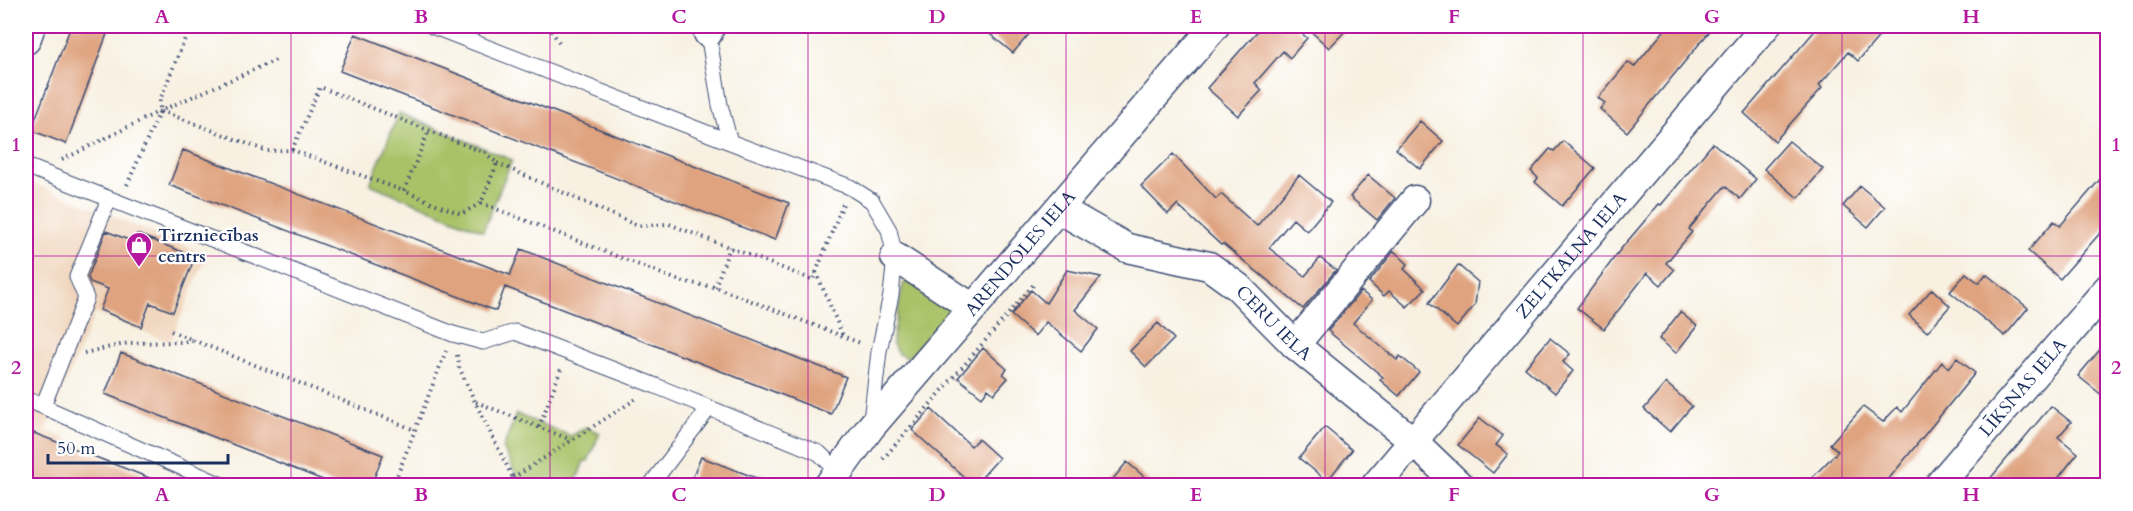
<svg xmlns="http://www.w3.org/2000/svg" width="2133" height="511" viewBox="0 0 2133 511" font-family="Cardo,serif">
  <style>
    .built { fill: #f0d5bc }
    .green { fill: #a9c268; stroke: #627863; stroke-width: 1.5 }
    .building { fill: #dfa37f }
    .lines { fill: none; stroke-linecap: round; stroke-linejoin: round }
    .lane-casing { stroke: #3c4c72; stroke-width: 17 }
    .street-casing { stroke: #3c4c72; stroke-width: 31 }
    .path { stroke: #3c4c72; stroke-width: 4; stroke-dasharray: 1.5 4.5; stroke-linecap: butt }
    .lane { stroke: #fff; stroke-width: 15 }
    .street { stroke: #fff; stroke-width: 28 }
    .grid { fill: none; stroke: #b5179e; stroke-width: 1.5; stroke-opacity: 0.55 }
    .labels { text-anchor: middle; stroke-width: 4.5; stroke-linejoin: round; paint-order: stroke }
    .poi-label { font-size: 18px; font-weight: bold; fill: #1b2f5e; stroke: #fff; text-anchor: start }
    .street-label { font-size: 18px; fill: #1b2f5e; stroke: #fff }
    .neatline { fill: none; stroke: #b5179e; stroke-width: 2 }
    .grid-label { font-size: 20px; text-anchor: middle; font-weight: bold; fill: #b5179e }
  </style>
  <rect width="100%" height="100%" fill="#fff"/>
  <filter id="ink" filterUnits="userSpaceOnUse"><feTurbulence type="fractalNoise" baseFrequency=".0167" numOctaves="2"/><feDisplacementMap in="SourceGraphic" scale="12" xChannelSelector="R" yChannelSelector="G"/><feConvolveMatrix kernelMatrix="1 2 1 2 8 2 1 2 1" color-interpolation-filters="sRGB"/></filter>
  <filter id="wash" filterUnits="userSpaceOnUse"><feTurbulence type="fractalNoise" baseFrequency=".008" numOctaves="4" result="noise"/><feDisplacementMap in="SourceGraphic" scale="24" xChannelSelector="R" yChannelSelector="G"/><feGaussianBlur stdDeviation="1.35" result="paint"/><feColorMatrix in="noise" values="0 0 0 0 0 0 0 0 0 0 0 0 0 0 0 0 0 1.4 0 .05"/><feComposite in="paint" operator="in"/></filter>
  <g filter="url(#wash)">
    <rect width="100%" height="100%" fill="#f8f1e2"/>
    <path class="built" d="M26,180L207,255L170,342L95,313L46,430L174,485H26Z"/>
    <path class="green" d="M399,113L512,160L483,231L370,184Z
      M907,281L950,308V312L913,356L905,357L898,354L892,343L903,284Z
      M516,414L571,436L586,427L600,433L588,461H584L575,485H536L518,479L503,448Z"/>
    <g id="blocks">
      <path class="building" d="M71,26H110L66,144L31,130Z
        M980,26H1036L1013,53Z
        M1262,26H1293L1307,38L1290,58L1283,51L1255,83L1262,90L1238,116L1207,88Z
        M1305,26H1350L1329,48Z
        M1668,26H1714L1627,132L1600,109L1605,103L1598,98L1628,62L1634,67Z
        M1819,26H1888L1858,61L1848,52L1819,85L1822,88L1775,141L1744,113Z
        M355,34L789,203L775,240L340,71Z
        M1420,121L1443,141L1420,169L1396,149Z
        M1563,141L1595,168L1562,206L1535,182L1538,178L1531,171L1550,149L1554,151Z
        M1789,141L1823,169L1798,198L1764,169Z
        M1713,143L1756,179L1740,199L1725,186L1689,229L1692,232L1666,263L1674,270L1661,285L1647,273L1604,329L1577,308L1620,250L1659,204L1661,205Z
        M183,150L510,275L521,249L846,377L831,414L505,287L496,311L169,185Z
        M1173,154L1216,199L1221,194L1257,226L1299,175L1331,202L1307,231L1293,219L1269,248L1305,276L1320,258L1336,270L1303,309L1223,244L1221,245L1177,205L1168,214L1141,186Z
        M2108,170V224L2060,279L2028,251L2054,221L2060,226Z
        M1368,175L1395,198L1377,220L1350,197Z
        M1860,186L1885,207L1868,227L1843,206Z
        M106,231L134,242L137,234L195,257L173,312L150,303L141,327L100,310L108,289L90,282L88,277Z
        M1394,251L1408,264L1404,269L1425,289L1407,307L1389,291L1384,296L1369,282Z
        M1458,265L1478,282L1475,305L1457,327L1429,303Z
        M1067,270L1101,277L1075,310L1098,329L1081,351L1046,322L1035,336L1011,315L1031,290L1046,303Z
        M1966,273L1979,283L1986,274L2028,308L2005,336L1950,292Z
        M1932,289L1950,306L1927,332L1909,315Z
        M1361,291L1372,300L1353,323L1397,360L1400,356L1419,372L1399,396L1380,380L1383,377L1328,331Z
        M1680,312L1697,326L1676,353L1659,339Z
        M1158,323L1174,339L1146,367L1130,351Z
        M1550,338L1570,354L1563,362L1573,371L1555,393L1525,368Z
        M2108,340V400L2078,376Z
        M983,348L1007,369L1003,374L1008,378L994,394L988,389L982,397L958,378Z
        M121,353L383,455L371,486H338L105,394Z
        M1957,358L1975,373L1883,486H1804L1838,451L1830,444L1863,407L1883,422L1897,407L1902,412L1942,362L1949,368Z
        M1666,383L1692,406L1670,432L1644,409Z
        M2051,406L2071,422L2058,437L2078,453L2052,486H1984Z
        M931,409L971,446L978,439L999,458L974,486L912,430Z
        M1480,418L1503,436L1496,445L1508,454L1493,473L1458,445Z
        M1325,427L1352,450L1327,481L1299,458Z
        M26,430L165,484V486H26Z
        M701,457L772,484V486H689Z
        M1127,462L1155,486H1107Z"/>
    </g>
  </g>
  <g filter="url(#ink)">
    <use href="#blocks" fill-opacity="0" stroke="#3c4c72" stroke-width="1.5"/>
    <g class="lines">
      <g class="lane-casing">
        <path id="lane" d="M432,26L730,142
          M708,33L720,105L730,142L850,187L872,201L889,230L895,257L891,295L879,351L871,421
          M26,166L453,334L483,342L515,332L656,386L819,453L839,472
          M26,399L224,486
          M43,406L86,298L77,277L109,199
          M650,486L709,408"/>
      </g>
      <g class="street-casing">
        <g id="street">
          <path d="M708,33L710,26"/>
          <path d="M26,40L31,26"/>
          <path id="s1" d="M1059,209L1127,248L1209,266L1238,287L1295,345L1413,441L1460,486"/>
          <path d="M895,257L973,308"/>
          <path d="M1295,345L1415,200"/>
          <path id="s2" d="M828,486L870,428L1215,26"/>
          <path id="s3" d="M1375,486L1766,26"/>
          <path id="s4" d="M1938,486L2108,288"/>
        </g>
      </g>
      <path class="path" d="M548,26L559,42
        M161,111L267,151L292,150L404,191
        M292,150L320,87L485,153L497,163L481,203L461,214L404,191L429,130
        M62,160L160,111L276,60
        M497,163L638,226L669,224L813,280L843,204
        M127,185L160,111V100L190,26
        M481,203L680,281L715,287L863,344
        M816,272L843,336
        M715,287L730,247
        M171,331L415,430
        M84,353L129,343L184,342L192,340
        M457,355L459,367L475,402L517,486
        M476,402L571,440
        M539,427L561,369
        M883,459L1035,283
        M513,478L636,399
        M514,481L527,486
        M393,486L446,351
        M488,486L513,479"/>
      <use href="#lane" class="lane"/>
      <use href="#street" class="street"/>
    </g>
  </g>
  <path class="grid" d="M291,26V486M550,26V486M808,26V486M1066,26V486M1325,26V486M1583,26V486M1842,26V486M26,256H2108"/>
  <defs>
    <g id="shop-pin" transform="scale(1.35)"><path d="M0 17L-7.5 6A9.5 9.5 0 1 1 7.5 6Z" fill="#b5179e" stroke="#fff"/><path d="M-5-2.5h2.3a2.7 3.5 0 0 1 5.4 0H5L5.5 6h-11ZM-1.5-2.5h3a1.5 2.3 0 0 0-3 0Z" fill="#fff"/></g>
  </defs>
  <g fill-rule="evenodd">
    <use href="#shop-pin" x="139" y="245"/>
  </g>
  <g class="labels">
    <g class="poi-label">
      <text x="158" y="241">Tirzniecības<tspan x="158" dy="21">centrs</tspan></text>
    </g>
    <g class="street-label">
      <text dy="6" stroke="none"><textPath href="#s2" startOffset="302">ARENDOLES IELA</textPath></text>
      <text dy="6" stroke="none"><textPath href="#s3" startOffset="303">ZELTKALNA IELA</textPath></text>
      <text dy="6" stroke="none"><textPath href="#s1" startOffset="249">CERU IELA</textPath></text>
      <text dy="6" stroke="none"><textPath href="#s4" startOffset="130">LĪKSNAS IELA</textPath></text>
    </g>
  </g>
  <rect width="2133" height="511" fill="none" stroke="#fff" stroke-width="66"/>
  <path d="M48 454v9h180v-9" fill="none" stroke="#1b2f5e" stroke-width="3"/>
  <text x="57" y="454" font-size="18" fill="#1b2f5e" stroke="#ffffff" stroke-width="4.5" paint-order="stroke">50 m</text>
  <rect x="33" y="33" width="2067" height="445" class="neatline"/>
  <g class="grid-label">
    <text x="162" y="23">A</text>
    <text x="421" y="23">B</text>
    <text x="679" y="23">C</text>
    <text x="937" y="23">D</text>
    <text x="1196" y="23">E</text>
    <text x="1454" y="23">F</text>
    <text x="1712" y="23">G</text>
    <text x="1971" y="23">H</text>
    <text x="16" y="151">1</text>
    <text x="2116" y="151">1</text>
    <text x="16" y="374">2</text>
    <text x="2116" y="374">2</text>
    <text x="162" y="501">A</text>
    <text x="421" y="501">B</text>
    <text x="679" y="501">C</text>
    <text x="937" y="501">D</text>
    <text x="1196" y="501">E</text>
    <text x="1454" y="501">F</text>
    <text x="1712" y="501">G</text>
    <text x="1971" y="501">H</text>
  </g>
</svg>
